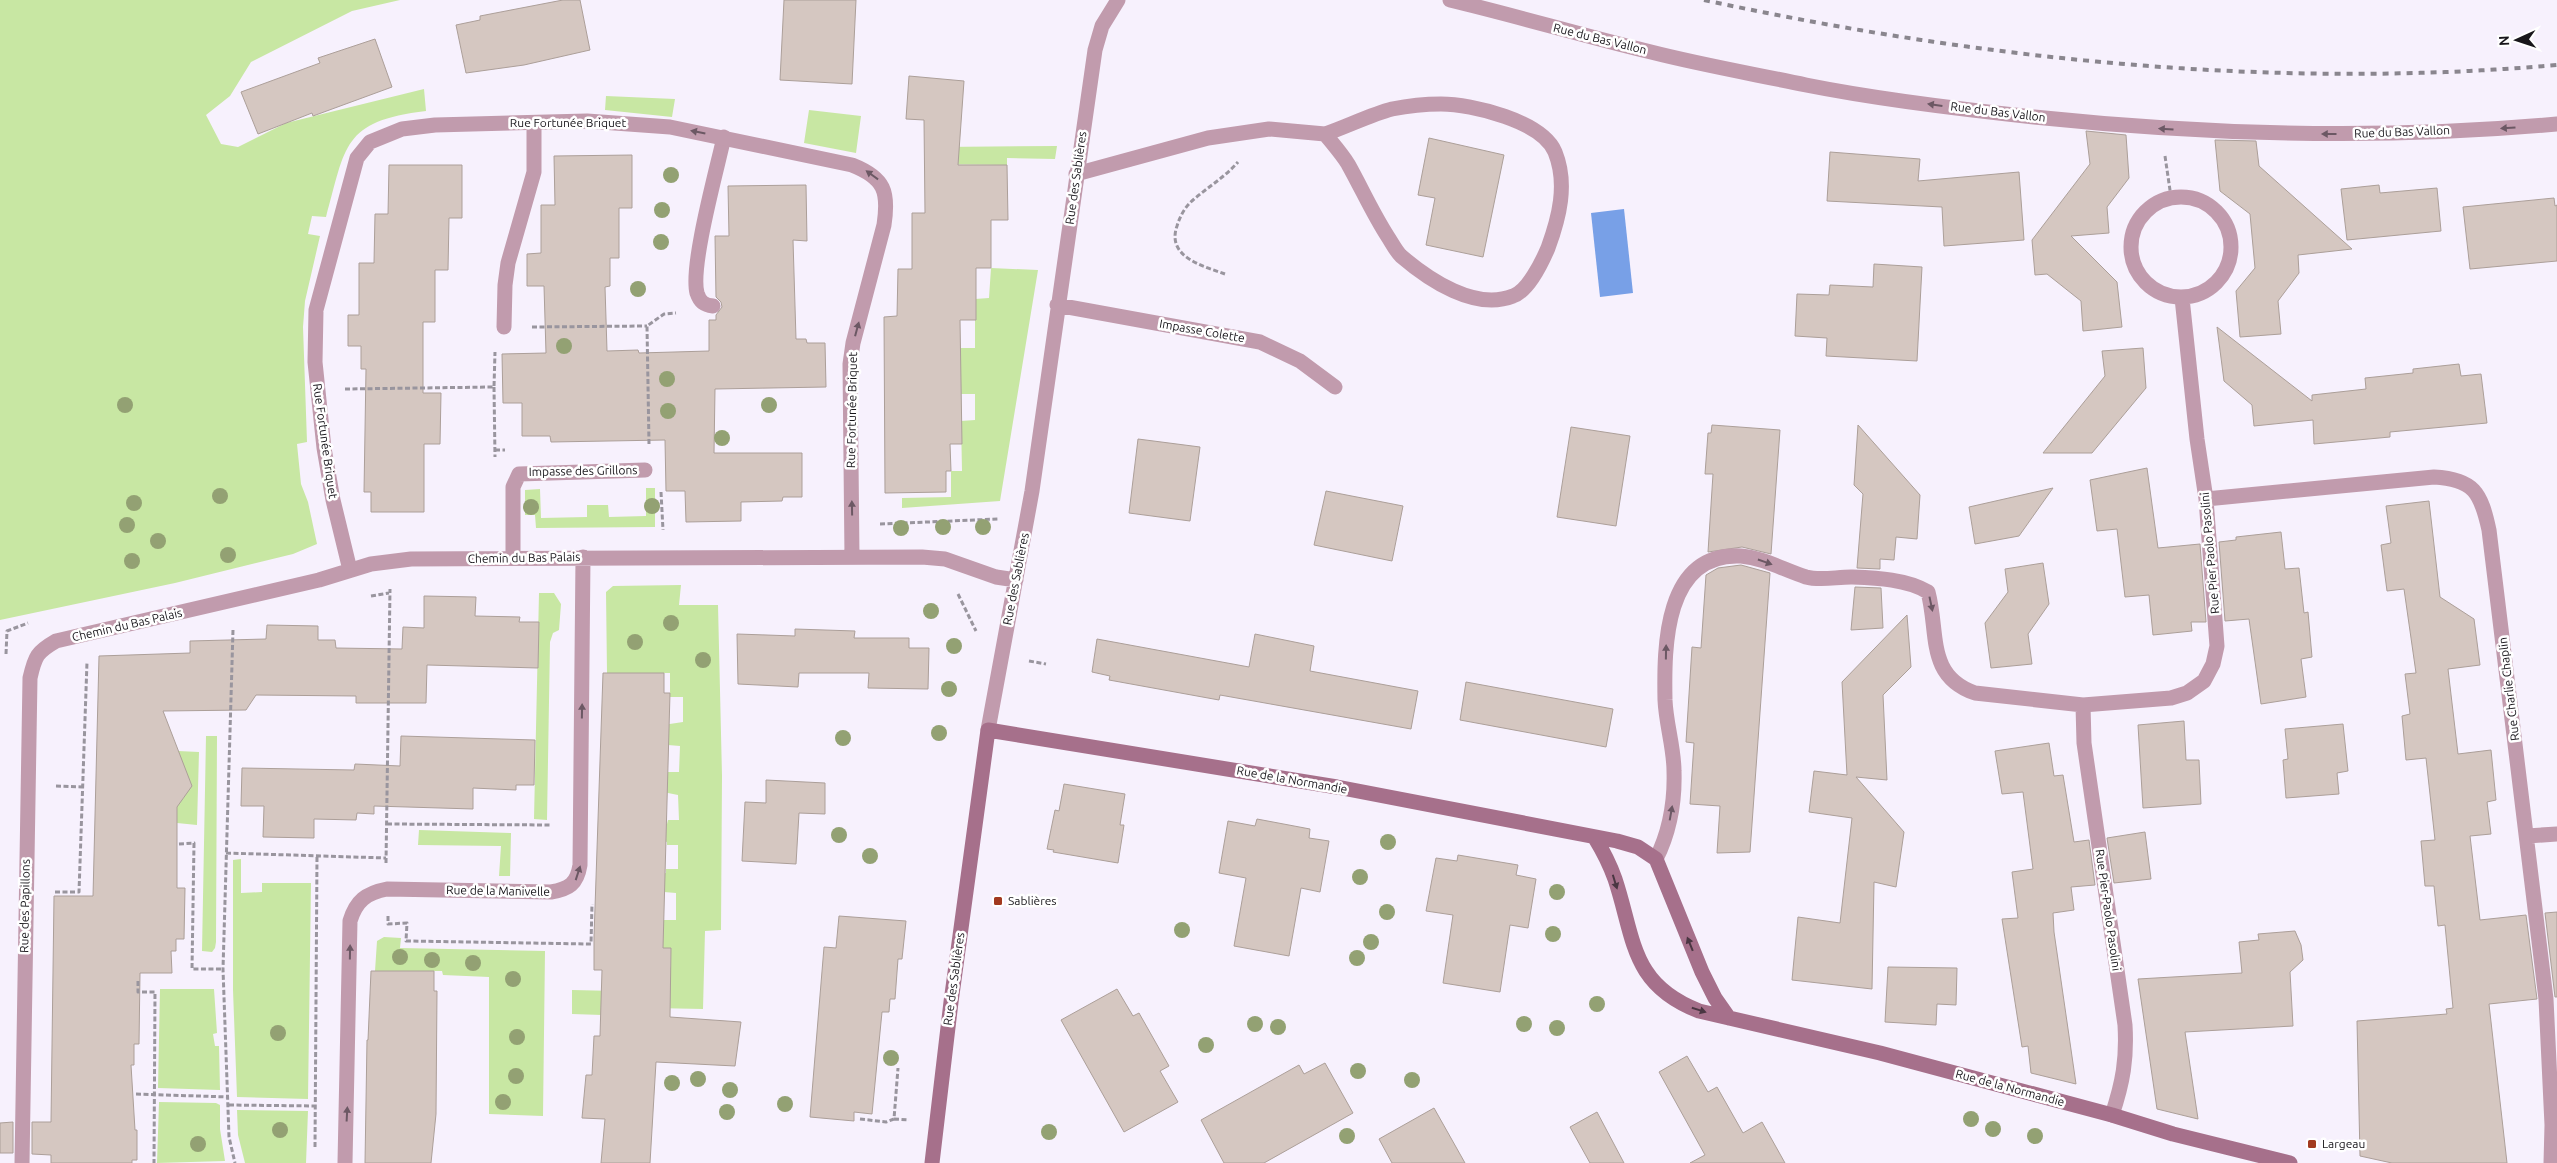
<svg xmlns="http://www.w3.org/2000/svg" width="2557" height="1163" viewBox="0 0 2557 1163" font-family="Ubuntu,sans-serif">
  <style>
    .green { fill: #c8e7a3 }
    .water { fill: #78a0e7 }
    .building { fill: #d5c7c1; stroke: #ac9f99 }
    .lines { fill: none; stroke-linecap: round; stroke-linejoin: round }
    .path { stroke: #99959e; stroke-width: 3; stroke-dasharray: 5 2.5; stroke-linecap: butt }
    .lane { stroke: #c19bad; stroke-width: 15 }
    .street { stroke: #c19bad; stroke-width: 15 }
    .secondary { stroke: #a6708b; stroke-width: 15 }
    .rail { stroke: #8a868e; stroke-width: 4; stroke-dasharray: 6 6; stroke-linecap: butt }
    .tree { fill: #93a173 }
    .oneway { fill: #6c5864 }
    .oneway2 { fill: #4a3642 }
    .poi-dot { fill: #a2391f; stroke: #fff; stroke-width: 2 }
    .labels { text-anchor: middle; stroke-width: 5; stroke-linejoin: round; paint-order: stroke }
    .street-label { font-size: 12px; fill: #18161b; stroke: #fff }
    .poi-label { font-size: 12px; fill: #18161b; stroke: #fff; text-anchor: start }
  </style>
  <rect width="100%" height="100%" fill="#f7f1fd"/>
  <path class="green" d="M0,0H400L352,11L251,62L230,96L206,115L221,144L238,147L286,123L424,89L426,111C342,121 346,146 326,217L312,216L308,234L320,236L305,301L303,327L307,442L297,444L301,484L308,502L317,544L293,554L175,583L0,620Z
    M606,96L675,99L672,117L605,110Z
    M809,110L861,116L856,153L804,143Z
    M1057,146L1055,159L1007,158V165L924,164L940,147Z
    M991,268L1038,270L1000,501L902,508V498L951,497V471H962L961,421L975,420V394H960V348H975V299L989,298Z
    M646,488H655V527L536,528L535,515H525V490L540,489L541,518L587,517V505H608L609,517L646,516Z
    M681,585L679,605H718L722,776L721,930L705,931L703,1009L603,1007L602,1015L572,1014V990L661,992L671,966V948H663L660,920H676V893L664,892L661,873H666V869H678V845H667V842L663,841V824H667L668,820H679L678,795L663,792L668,772H679L680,746L668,745L663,725L683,722V697H670V673H607L606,592L613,586Z
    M539,593H554L561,604L559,630L553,633L550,642L547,820L534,819Z
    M206,736H217L216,942L215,948L212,952L202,951Z
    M178,751L199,752L197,825L177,823V802L181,801L185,796V774L178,773Z
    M419,830L511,833L510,876H499L501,846L418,845Z
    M241,859V893L262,892V883H311L308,1099L237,1097L233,990V860Z
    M384,937L401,938L400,948L545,951L543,1116L489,1114V977L443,975L442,971H375L377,941Z
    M160,989H214L217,1033L213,1034L215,1046H219L220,1090L158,1088Z
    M159,1102L216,1103L220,1105V1129L225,1161L157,1163Z
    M237,1110L308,1111L306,1163H245L238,1135Z"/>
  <path class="water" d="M1624,209L1633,293L1600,297L1591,213Z"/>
  <path class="building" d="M563,0H580L590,50L524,65L466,73L456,25L480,20V16Z
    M784,0H856L852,84L780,80Z
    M375,39L392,87L313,116L312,113L258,134L241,92L320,63L318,58Z
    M909,76L964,81L958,165H1007L1008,220H991V268H976V320H960L962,444H950L951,471H946V492L885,493L884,317L897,316L898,269H912V213H925L924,120L906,119Z
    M2086,131L2126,135L2129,178L2107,207L2109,233L2071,236L2117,282L2122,327L2083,331L2081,301L2047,274L2035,275L2032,240L2090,164Z
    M1429,138L1504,155L1483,257L1426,245L1435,198L1418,195Z
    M2215,140L2256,141L2259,166L2352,249L2298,255L2299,273L2278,301L2281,334L2240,337L2236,291L2255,268L2250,214L2220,191Z
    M1830,152L1920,159L1918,181L2019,172L2024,240L1944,246L1942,207L1827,201Z
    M632,155V208H619V258H610V286L605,287L607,351L638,350L639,353L709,351V320H716V315L722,307L721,302L716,297L715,236H729L728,186L806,185L807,241L793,240L796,339H806L807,343H825L826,387L715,389L714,453H802V497H783L782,501L741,502V521L686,522L685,491H666L665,440L551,442L550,436H522V403H503L502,354L546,353L544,286H527V254L541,253V205H555L554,156Z
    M389,165H462V218H449L448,270H435V322H423V393H441L440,444H424V512H371V492H364L366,369H361V346H348V315H359V263H374L375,214H388Z
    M2379,185L2380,193L2437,188L2441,231L2347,240L2341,189Z
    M2554,198L2555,206L2557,205V261L2470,269L2463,207Z
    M1874,264L1922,267L1917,361L1826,356L1827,338L1795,336L1797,294L1829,295L1830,285L1873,287Z
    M2217,327L2312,401V395L2366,389L2365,378L2413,373V369L2459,364L2461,376L2481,374L2487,423L2390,432V437L2314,444L2313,420L2254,426L2252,405L2224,381Z
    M2143,348L2146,388L2092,453H2043L2105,376L2102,351Z
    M1712,425L1780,430L1771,554L1742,547L1708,552L1713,474H1705L1708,433H1711Z
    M1858,425L1920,495L1917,539L1896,537L1894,560L1880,559V569L1857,568L1863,494L1854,485Z
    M1571,427L1630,436L1616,526L1557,517Z
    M1138,439L1200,447L1190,521L1129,513Z
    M2147,468L2158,548L2200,544L2206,622H2191L2192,631L2153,635L2149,595L2125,597L2117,529L2097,531L2090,480Z
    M2053,488L2019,536L1975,544L1969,507Z
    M1326,491L1403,506L1392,561L1314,545Z
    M2429,501L2440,597L2474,619L2480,665L2448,669L2458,754L2491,750L2496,800L2487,802L2491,834L2470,836L2480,920L2526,915L2537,999L2489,1004L2507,1163H2392L2360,1156L2357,1021L2447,1014L2446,1009L2453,1008L2445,925L2438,926L2434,886H2425L2421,841L2435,840L2426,758L2406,760L2402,716L2410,714L2405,674L2416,673L2404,589L2387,591L2381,545L2391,543L2386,506Z
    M2281,532L2285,569L2299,568L2304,613L2308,612L2312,657L2301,659L2306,697L2261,704L2249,619L2225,621L2219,542L2236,540V537Z
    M2043,563L2049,604L2028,634L2032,664L1991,668L1985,623L2008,592L2005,569Z
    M1741,565L1770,573L1750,852L1717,853L1720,806L1690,804L1694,743L1686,742L1692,647L1701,648L1706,575L1718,568Z
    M1855,587L1881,588L1883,628L1851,630Z
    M424,596L476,597L475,616L520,617L519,622H539L538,668L427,665L426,703H356V696L256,695L246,710L163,711L192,786L177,807V888H185L184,939H176V951H171L172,973H140L139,1044H134V1065H131L135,1130H137V1160H132V1163H51V1155L32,1154V1122H51L54,896H93L99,656L190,653V641L266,639L267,625L318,626V640H335L336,648L402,649L403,627L424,628Z
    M1907,615L1911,667L1883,695L1887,780L1856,777L1904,832L1896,887L1874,882L1872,989L1792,980L1798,917L1840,923L1852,818L1809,812L1814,771L1847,775L1842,682Z
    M795,629L855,631L854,638H909V648H929L928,689L868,688L869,673H799L798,687L738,684L737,634L795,636Z
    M1255,634L1314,646L1310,671L1418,691L1411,729L1220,695L1219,700L1109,680L1110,676L1092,672L1097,639L1249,667Z
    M603,673H664V693H670L663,948H671L670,1017L741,1022L735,1066L656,1062L650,1163H601L605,1119L582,1118L586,1075H592L594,1036H600L602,970H594V937Z
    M1466,682L1613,709L1606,747L1460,720Z
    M2184,721L2186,760H2199L2201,804L2143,808L2138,725Z
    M2343,724L2348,771L2337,773L2339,794L2286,798L2283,760L2288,759L2285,729Z
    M401,736L535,740L534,785H516V790L473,788V809L374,806V814L357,813L356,820L314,819V838L263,837L264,806H241L242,768L354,770L355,764L400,766Z
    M2049,743L2054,776L2063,775L2074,842L2089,840L2095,885L2071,887L2074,910L2053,913L2054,932L2076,1084L2031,1073L2028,1046L2022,1047L2002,919L2018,918L2012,872L2033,869L2023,792L2002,794L1995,751Z
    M766,780L825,783V814L799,813L796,864L742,861L745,802L766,803Z
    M1064,784L1125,794L1120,825H1124L1118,863L1053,852L1054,850L1047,849L1055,810L1059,811Z
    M1257,819L1310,829L1309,838L1329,841L1320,892L1301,888L1289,956L1234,946L1246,878L1219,873L1228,821L1255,826Z
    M2145,832L2151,879L2114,883L2107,838Z
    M1458,855L1518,865L1516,875L1536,879L1528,928L1510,925L1500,992L1443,983L1453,915L1426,911L1436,858L1457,861Z
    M2557,912V997H2555L2545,913Z
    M839,916L906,921L902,959H898L895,999H890L889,1012H882L872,1114L854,1112V1121L810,1117L824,947L836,948Z
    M2295,931L2301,945L2303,960L2290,972L2293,1026L2185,1032L2198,1119L2157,1109L2138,979L2242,973L2239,942L2259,940L2258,934Z
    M1888,967L1957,968L1956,1005L1937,1004L1936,1025L1885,1022Z
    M371,971H434V991H437L436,1114L431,1163H365L367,1040H368Z
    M1117,989L1133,1016L1139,1013L1169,1066L1160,1071L1178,1102L1124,1132L1061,1020Z
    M1687,1056L1708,1092L1717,1087L1743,1133L1762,1122L1785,1163H1690L1705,1155L1659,1072Z
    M1325,1063L1353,1113L1264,1163H1224L1201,1120L1299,1065L1304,1074Z
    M1434,1108L1465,1163H1392L1379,1139Z
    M1597,1112L1624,1163H1590L1570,1127Z
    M13,1122V1153H0V1123Z"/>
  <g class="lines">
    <path class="path" d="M2165,156L2171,197
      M1225,274C1203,266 1166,257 1177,226C1180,216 1185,207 1193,200C1208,187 1225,177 1238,162
      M532,327L647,326
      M494,387L495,457
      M345,389L494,387L495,352
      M649,444L647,326L664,314L676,313
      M495,450H505
      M661,492L663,530
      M880,524L998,519
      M958,594L976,631
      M371,596L389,593
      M233,630L223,969L229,1137L235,1163
      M6,654L7,631L28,623
      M1029,661L1046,664
      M56,786L82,787
      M387,824L551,825
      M179,844L194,843L192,969H223
      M226,853L386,858
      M386,863L390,589
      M55,892H79L87,662
      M388,916V924L407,923L406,941L591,944L592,904
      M138,981V992H155L154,1163
      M136,1094L228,1097
      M229,1105L316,1106
      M860,1119L886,1122L894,1119L898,1068
      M894,1119L909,1120
      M315,1147L317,856"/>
    <path class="lane" d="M1076,174L1208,138L1269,129L1325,134C1333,144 1342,154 1348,164C1362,189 1373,214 1388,237C1392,243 1396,251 1401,256C1429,280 1475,311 1513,296C1528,291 1542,262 1548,248C1559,218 1568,184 1555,152C1542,121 1472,104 1441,104C1426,104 1407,106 1392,109C1372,114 1346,127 1325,134
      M713,306C704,305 700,302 697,293C690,266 717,169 724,137
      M504,327L505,285L508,263L534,172V123"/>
    <path class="street" d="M1450,0C1517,16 1584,36 1651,52C1702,65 1754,74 1806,85C1881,100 1958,109 2034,117C2208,135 2383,140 2557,124
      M2131 247a50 50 0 1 1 100 0a50 50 0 1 1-100 0Z
      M1057,305L1260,342L1300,361L1335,387
      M2206,499L2434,477C2474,479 2481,493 2489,530L2546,999L2552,1125L2551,1163
      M513,558V487L519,474L645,470
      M350,570L333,500L324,448L315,362L316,310L357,158L370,142L402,129L435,125L587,121L670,127L852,165C885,178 889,192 884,225L853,343L850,364L852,557
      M2083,705L2084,743L2125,1025C2127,1059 2123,1082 2112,1115
      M988,730L1032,491L1095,50L1102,26L1118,0
      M2527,836L2557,834
      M1656,859C1669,833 1675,802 1674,771C1674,748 1666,724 1665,700C1664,647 1664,552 1741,556C1764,558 1784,570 1806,577C1820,581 1836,577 1851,577C1876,578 1907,579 1928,592C1939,633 1926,676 1975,693L2083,705L2171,698L2187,693L2204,681L2213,664L2217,646L2206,499L2197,439L2182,298
      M22,1163L30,678C35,656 37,652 56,641L319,580L371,564L411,559L922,557L945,559L996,577L1016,580
      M345,1163L350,921C356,901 366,893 387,889L551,892C569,889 577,884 580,865L583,557"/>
    <path class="secondary" d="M1595,838C1603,851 1610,865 1615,879C1635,939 1630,984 1699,1011L1880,1053L2112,1115L2173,1134L2290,1163
      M932,1163L951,1002L988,730L1337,787L1617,841L1638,847L1656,859L1702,972L1715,998L1729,1018"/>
    <path class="rail" d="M1704,0C1983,60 2272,90 2557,65"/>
  </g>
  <g class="tree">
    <circle cx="671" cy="175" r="8"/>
    <circle cx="662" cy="210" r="8"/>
    <circle cx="661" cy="242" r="8"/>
    <circle cx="638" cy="289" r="8"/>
    <circle cx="564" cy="346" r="8"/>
    <circle cx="667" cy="379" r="8"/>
    <circle cx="125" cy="405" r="8"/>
    <circle cx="769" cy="405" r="8"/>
    <circle cx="668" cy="411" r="8"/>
    <circle cx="722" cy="438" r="8"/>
    <circle cx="220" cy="496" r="8"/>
    <circle cx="134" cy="503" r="8"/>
    <circle cx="652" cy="506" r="8"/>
    <circle cx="531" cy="507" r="8"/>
    <circle cx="127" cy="525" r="8"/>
    <circle cx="943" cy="527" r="8"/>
    <circle cx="983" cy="527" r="8"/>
    <circle cx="901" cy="528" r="8"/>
    <circle cx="158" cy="541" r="8"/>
    <circle cx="228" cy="555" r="8"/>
    <circle cx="132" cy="561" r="8"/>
    <circle cx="931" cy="611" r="8"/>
    <circle cx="671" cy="623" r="8"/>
    <circle cx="635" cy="642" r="8"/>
    <circle cx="954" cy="646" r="8"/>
    <circle cx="703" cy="660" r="8"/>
    <circle cx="949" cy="689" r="8"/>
    <circle cx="939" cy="733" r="8"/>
    <circle cx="843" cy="738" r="8"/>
    <circle cx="839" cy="835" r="8"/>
    <circle cx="1388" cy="842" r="8"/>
    <circle cx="870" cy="856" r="8"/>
    <circle cx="1360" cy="877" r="8"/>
    <circle cx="1557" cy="892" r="8"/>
    <circle cx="1387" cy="912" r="8"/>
    <circle cx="1182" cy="930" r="8"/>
    <circle cx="1553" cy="934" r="8"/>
    <circle cx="1371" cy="942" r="8"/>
    <circle cx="400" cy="957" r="8"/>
    <circle cx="1357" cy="958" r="8"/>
    <circle cx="432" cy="960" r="8"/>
    <circle cx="473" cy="963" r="8"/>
    <circle cx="513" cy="979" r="8"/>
    <circle cx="1597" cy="1004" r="8"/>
    <circle cx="1255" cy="1024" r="8"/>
    <circle cx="1524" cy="1024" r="8"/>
    <circle cx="1278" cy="1027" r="8"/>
    <circle cx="1557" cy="1028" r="8"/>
    <circle cx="278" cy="1033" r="8"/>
    <circle cx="517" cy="1037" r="8"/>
    <circle cx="1206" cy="1045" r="8"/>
    <circle cx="891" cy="1058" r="8"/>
    <circle cx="1358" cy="1071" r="8"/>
    <circle cx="516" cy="1076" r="8"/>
    <circle cx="698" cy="1079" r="8"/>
    <circle cx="1412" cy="1080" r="8"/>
    <circle cx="672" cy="1083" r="8"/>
    <circle cx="730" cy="1090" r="8"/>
    <circle cx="503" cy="1102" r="8"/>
    <circle cx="785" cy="1104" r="8"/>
    <circle cx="727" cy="1112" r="8"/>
    <circle cx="1971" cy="1119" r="8"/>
    <circle cx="1993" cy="1129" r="8"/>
    <circle cx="280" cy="1130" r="8"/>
    <circle cx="1049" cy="1132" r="8"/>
    <circle cx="1347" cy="1136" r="8"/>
    <circle cx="2035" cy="1136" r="8"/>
    <circle cx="198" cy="1144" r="8"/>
  </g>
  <defs><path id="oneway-solid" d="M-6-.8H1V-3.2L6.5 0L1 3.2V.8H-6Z" transform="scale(1.25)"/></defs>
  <g class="oneway">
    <use href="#oneway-solid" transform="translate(1935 105) rotate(-172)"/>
    <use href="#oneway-solid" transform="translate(2508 128) rotate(176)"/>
    <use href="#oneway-solid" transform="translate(2166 129) rotate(-177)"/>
    <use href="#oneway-solid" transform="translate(698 132) rotate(-169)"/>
    <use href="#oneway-solid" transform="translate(2329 134) rotate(180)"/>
    <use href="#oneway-solid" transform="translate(872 175) rotate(-144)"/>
    <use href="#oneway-solid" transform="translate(857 329) rotate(-75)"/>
    <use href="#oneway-solid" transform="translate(852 508) rotate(-91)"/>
    <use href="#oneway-solid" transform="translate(1765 562) rotate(19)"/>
    <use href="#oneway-solid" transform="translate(1931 604) rotate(78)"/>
    <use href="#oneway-solid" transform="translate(1666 652) rotate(-89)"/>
    <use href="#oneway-solid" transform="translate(582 711) rotate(-89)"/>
    <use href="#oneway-solid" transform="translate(1671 813) rotate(-80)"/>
    <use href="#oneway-solid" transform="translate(578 873) rotate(-72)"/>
    <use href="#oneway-solid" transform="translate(350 952) rotate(-89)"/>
    <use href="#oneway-solid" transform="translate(347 1114) rotate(-87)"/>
  </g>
  <g class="oneway2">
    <use href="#oneway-solid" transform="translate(1615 882) rotate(73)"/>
    <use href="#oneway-solid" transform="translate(1690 944) rotate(-112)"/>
    <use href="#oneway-solid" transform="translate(1699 1010) rotate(17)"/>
  </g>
  <g class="poi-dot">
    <rect x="993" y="896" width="10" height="10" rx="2.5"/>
    <rect x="2307" y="1139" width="10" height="10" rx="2.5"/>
  </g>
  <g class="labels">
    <g class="street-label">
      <text transform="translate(1600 39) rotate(14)" y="4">Rue du Bas Vallon</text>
      <text transform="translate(1998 112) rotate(7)" y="4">Rue du Bas Vallon</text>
      <text x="568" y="127">Rue Fortunée Briquet</text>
      <text transform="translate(2402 132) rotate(-2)" y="4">Rue du Bas Vallon</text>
      <text transform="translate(1076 178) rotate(-82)" y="4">Rue des Sablières</text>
      <text transform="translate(1202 331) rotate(10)" y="4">Impasse Colette</text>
      <text transform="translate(852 410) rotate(-89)" y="4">Rue Fortunée Briquet</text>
      <text transform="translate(325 441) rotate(82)" y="4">Rue Fortunée Briquet</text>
      <text transform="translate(583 471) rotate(-1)" y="4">Impasse des Grillons</text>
      <text transform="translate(2210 553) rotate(-95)" y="4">Rue Pier Paolo Pasolini</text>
      <text transform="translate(524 558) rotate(-1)" y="4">Chemin du Bas Palais</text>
      <text transform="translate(1016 579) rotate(-79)" y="4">Rue des Sablières</text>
      <text transform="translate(127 625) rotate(-13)" y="4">Chemin du Bas Palais</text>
      <text transform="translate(2509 689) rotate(-97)" y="4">Rue Charlie Chaplin</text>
      <text transform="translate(1292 780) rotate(10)" y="4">Rue de la Normandie</text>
      <text transform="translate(498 891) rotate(1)" y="4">Rue de la Manivelle</text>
      <text transform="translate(25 906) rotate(-89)" y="4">Rue des Papillons</text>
      <text transform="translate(2108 910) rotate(82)" y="4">Rue Pier-Paolo Pasolini</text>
      <text transform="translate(954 979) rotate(-82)" y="4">Rue des Sablières</text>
      <text transform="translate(2010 1088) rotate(15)" y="4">Rue de la Normandie</text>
    </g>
    <g class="poi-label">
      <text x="1008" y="905">Sablières</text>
      <text x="2322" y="1148">Largeau</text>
    </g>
  </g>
  <g transform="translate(2517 40) rotate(267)" stroke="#ffffff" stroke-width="4" paint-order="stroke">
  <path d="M0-4L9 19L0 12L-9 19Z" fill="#18161b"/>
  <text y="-8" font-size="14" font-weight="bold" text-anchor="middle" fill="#18161b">N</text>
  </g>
</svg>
